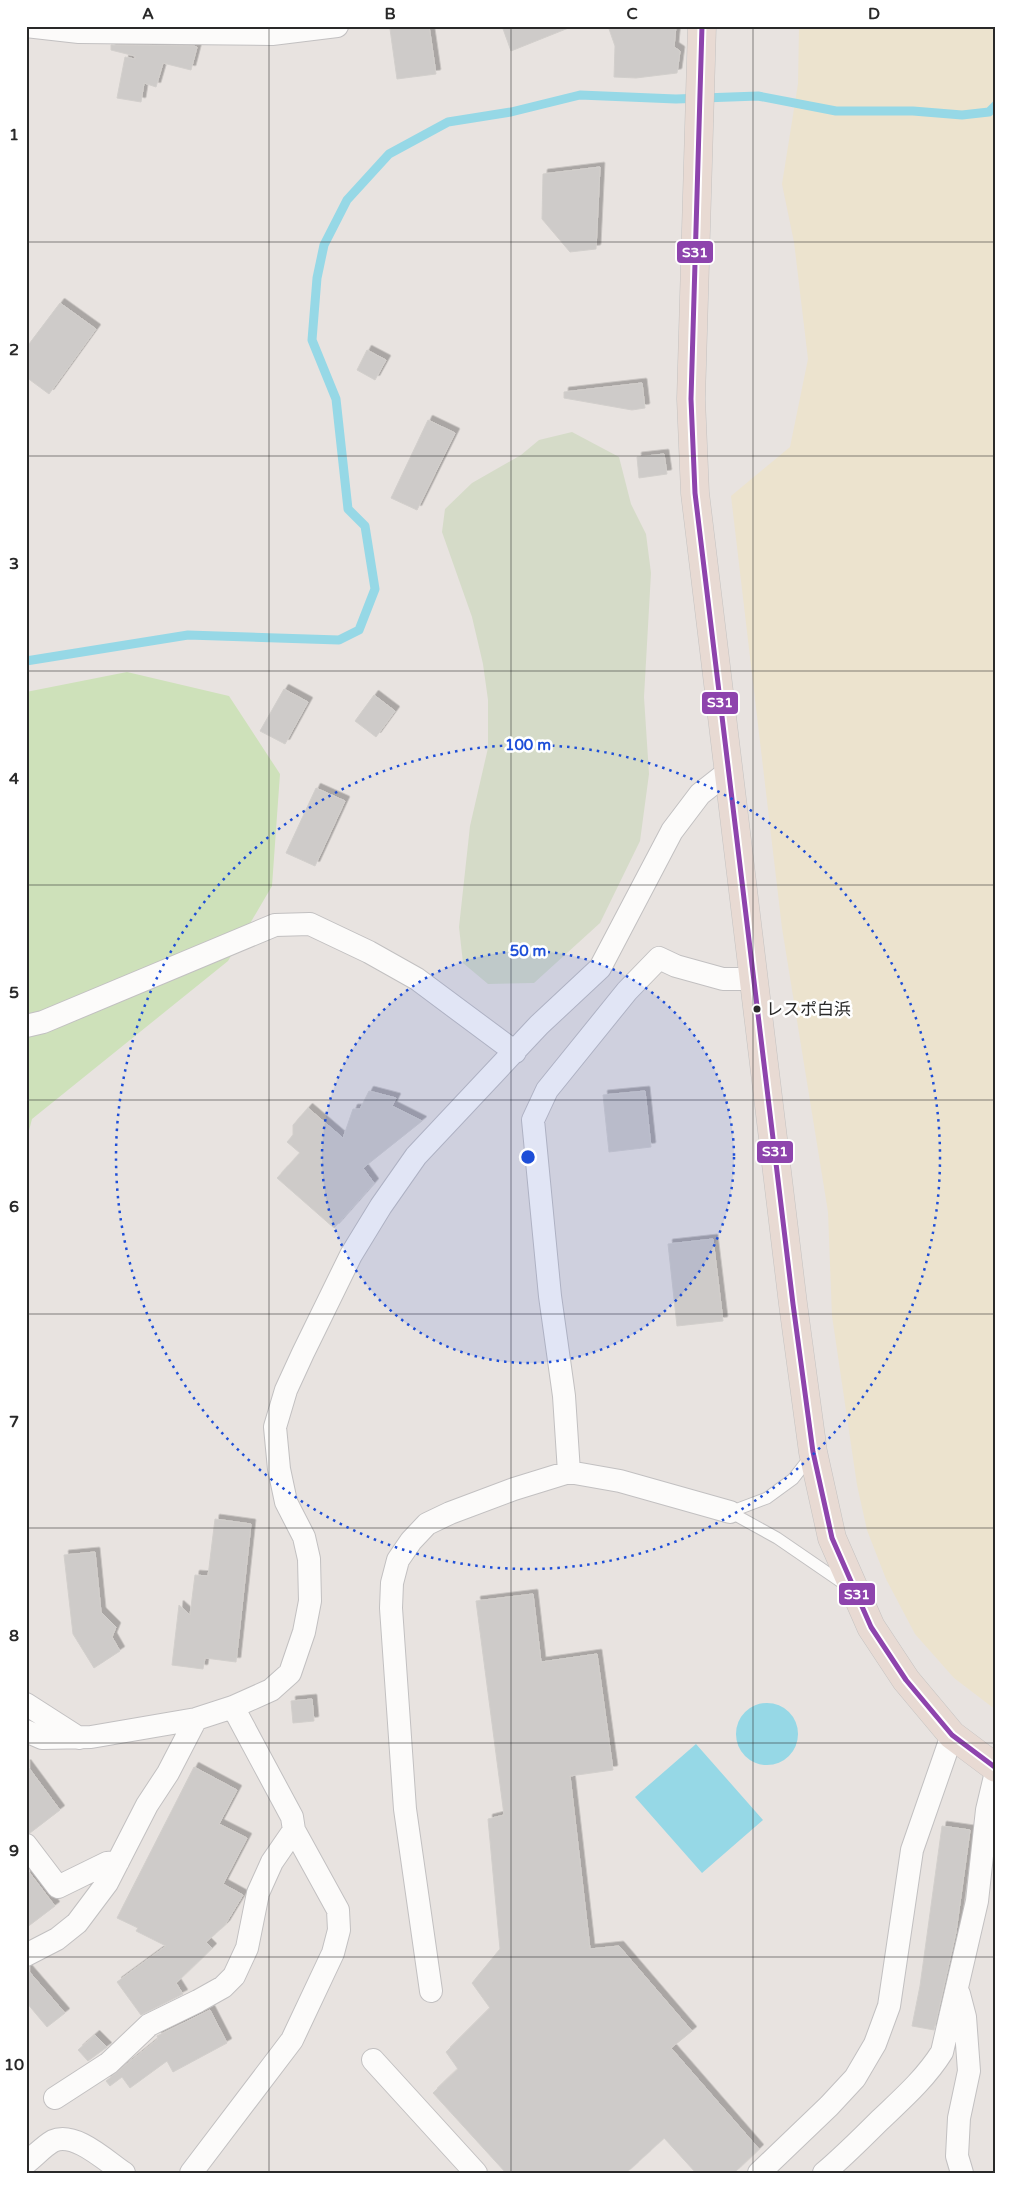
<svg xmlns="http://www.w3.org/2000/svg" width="1022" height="2199" viewBox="0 0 1022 2199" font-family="'Varela Round','Noto Sans JP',sans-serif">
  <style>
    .green { fill: #cee1ba }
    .sand { fill: #ece3ce }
    .cemetery { fill: #d5dbc8 }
    .water { fill: #96d8e6 }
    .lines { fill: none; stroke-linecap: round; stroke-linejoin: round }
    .stream { stroke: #96d8e6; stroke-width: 9 }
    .building { fill: #cecbc9; stroke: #d2cfcc; filter: url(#shadow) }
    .lane-casing { stroke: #c2c0c1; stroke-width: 13 }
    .street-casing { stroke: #c2c0c1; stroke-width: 24 }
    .highway-casing { stroke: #c4c2c1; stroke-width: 29 }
    .lane { stroke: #fcfbfa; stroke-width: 11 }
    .street { stroke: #fcfbfa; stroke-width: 22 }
    .highway { stroke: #e8dad3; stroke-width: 28 }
    .bus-1-casing { stroke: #fff; stroke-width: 9 }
    .bus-1 { stroke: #8e44ad; stroke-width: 5 }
    .grid { fill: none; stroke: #292929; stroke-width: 1; stroke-opacity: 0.55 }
    .ring { fill: none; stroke: #1d4ed8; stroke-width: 2.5; stroke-dasharray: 2.5 5 }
    .bus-dot { fill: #292929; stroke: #fff; stroke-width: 2 }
    .labels { text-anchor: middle; stroke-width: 5; stroke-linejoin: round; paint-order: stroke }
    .bus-label { font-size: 17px; fill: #292929; stroke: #fff; text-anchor: start }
    .centre { fill: #1d4ed8; stroke: #fff; stroke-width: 2.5 }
    .ring-label { font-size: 15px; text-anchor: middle; font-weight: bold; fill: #1d4ed8; stroke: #fff; stroke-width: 5; stroke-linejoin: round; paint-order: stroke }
    .line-badge { stroke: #fff; stroke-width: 2 }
    .badge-label { font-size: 14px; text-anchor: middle; font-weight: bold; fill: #fff }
    .neatline { fill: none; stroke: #292929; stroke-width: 2 }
    .grid-label { font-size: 16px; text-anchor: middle; font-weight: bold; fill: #292929 }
  </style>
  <defs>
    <filter id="shadow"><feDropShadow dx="4.5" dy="-4.5" stdDeviation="0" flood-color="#0004"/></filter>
  </defs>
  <rect width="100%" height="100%" fill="#e8e3e0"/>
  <path class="green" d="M127,672L229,696L280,774L272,886L228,961L32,1119L26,1142V692Z"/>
  <path class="sand" d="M799,26H996V1710L954,1678L915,1634L886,1579L867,1530L857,1485L832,1316L828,1212L782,928L731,496L790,447L808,359L794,242L782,184L798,84Z"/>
  <path class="cemetery" d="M572,432L619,457L631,504L646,534L651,573L644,697L649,774L640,841L600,923L534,983L488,984L463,963L459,927L470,826L488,748V700L483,664L472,617L442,532L445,509L472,483L521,455L539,440Z"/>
  <path class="water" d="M736 1734a31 31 0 1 1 62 0a31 31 0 1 1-62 0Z
    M696,1744L763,1820L702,1873L635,1797Z"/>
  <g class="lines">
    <path class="stream" d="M26,661L188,635L339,640L359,630L375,589L365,526L348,509L336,399L312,340L317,278L324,245L347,200L389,154L448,122L511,112L580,95L676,99L758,96L836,111H913L962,115L989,112L996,105"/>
  </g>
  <path class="building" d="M407,26H429L436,74L397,79L390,29Z
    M502,26H571V27L511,51Z
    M608,26H676L674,47L680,51L677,73L636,78L614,77L615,46Z
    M111,45L194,46L197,47L191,70L163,63L156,87L144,83L141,102L117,98L125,57L135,59V56L111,50Z
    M600,167L596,249L570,252L542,219L543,174Z
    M60,303L96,329L49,394L26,377V348Z
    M367,350L386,360L375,380L357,370Z
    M642,383L645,408L632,410L564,398V392Z
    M428,420L455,433L417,510L391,498Z
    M664,454L667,474L639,478L637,457Z
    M284,689L308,702L285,744L260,731Z
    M374,695L395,711L376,737L355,721Z
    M316,788L345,801L315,866L286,853Z
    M369,1091L396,1098L392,1106L422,1121L363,1168L374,1183L334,1228L277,1178L300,1153L287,1142L293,1135V1125L308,1108L343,1138L353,1109H360Z
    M645,1091L651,1147L609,1152L603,1095Z
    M713,1239L723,1321L677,1326L668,1244Z
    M215,1519L251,1524L236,1662L205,1658L203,1669L172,1665L179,1605L190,1615L195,1575L208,1576Z
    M95,1552L101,1612L116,1627L112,1637L120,1651L94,1668L73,1634L64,1555Z
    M533,1594L541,1662L597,1654L613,1770L570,1776L590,1949L619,1946L692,2031L671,2048L759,2149L734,2173H696L664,2138L626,2173H506L433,2093L458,2069L446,2052L490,2008L472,1983L500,1949L488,1819L504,1815L476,1601Z
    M312,1699L314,1721L293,1723L291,1701Z
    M26,1764L60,1810L30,1833L26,1832Z
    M194,1767L237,1790L219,1824L247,1838L223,1884L243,1895L225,1925L206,1942L212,1948L176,1983L183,1994L141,2015L117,1982L166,1946L136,1931L138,1928L117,1918Z
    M942,1826L970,1830L956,1932L934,2030L912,2026L920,1986Z
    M26,1868L55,1906L26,1928Z
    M26,1968L65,2013L47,2027L26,2002Z
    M210,2010L227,2043L173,2072L167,2061L130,2088L122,2077L110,2086L106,2081L158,2039L157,2036Z
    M95,2035L107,2047L88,2061L78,2050Z"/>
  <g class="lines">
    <g class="lane-casing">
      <path id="lane" d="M730,1512L777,1538L847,1586
        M730,1512L767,1498L793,1479L811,1456"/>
    </g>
    <g class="street-casing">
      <path id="street" d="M26,26L79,32L272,34L337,26
        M26,1026L43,1022L275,925L310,924L369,952L417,979L515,1052
        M569,1472L564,1396L550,1296L533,1120L547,1090L627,991L659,958L676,966L723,979H754
        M26,1704L79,1738
        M26,1731L42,1738L91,1737L196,1719L233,1707L271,1690L290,1673L304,1632L310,1601L309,1559L304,1537L286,1502L279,1469L275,1427L286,1390L303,1353L351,1255L381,1206L416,1156L539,1025L600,968L672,831L700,794L728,772
        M26,1845L58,1887L107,1863L118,1862
        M26,1955L57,1939L77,1923L107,1883L147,1805L168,1773L196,1719
        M431,1991L405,1809L391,1608L392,1583L398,1560L411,1541L427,1524L450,1513L514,1489L569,1472L620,1481L730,1512
        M959,1994L965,2017L969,2071L959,2118L957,2156L962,2173
        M373,2060L476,2173
        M55,2098L109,2063L149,2025L198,2001L223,1987L234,1976L247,1948L258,1893L272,1862L294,1830
        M26,2163C35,2156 44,2146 53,2141C75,2131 106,2161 124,2173
        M191,2173L292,2040L333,1953L339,1930L338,1910L294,1830L292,1817L233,1707
        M759,2173L829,2106L855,2078L875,2044L889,2006L912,1850L952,1735
        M824,2173C844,2156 862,2138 880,2120C902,2099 925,2079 942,2052L977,1901L987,1810L996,1772"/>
    </g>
    <g class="highway-casing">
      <path id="highway" d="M702,26L691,399L695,493L793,1304L813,1452L832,1538L871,1627L906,1680L952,1735L996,1768"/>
    </g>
    <use href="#lane" class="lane"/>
    <use href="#street" class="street"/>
    <use href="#highway" class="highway"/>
    <g class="bus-1-casing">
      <path id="bus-1" d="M702,26L691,399L695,493L793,1304L813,1452L832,1538L871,1627L906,1680L952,1735L996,1768"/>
    </g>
    <use href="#bus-1" class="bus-1"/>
  </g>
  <path class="grid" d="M269,26V2173M511,26V2173M753,26V2173M26,242H996M26,456H996M26,671H996M26,885H996M26,1100H996M26,1314H996M26,1528H996M26,1743H996M26,1957H996"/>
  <circle cx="528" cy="1157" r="206" fill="#1d4ed8" fill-opacity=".12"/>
  <g class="ring">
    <circle cx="528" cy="1157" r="206"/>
    <circle cx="528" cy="1157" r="412"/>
  </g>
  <circle class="bus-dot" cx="757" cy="1009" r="4.5"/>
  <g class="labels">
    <g class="bus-label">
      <text x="766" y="1015">レスポ白浜</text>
    </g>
  </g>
  <circle cx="528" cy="1157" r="8" class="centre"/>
  <g class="ring-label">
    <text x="528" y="750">100 m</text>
    <text x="528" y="956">50 m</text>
  </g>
  <g class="line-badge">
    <rect x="676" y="240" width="38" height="24" rx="5" fill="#8e44ad"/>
    <rect x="701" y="691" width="38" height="24" rx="5" fill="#8e44ad"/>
    <rect x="756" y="1140" width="38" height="24" rx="5" fill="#8e44ad"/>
    <rect x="838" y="1582" width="38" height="24" rx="5" fill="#8e44ad"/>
  </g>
  <g class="badge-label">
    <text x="695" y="257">S31</text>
    <text x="720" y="707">S31</text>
    <text x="775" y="1156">S31</text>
    <text x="857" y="1599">S31</text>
  </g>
  <rect width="1022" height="2199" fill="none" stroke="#ffffff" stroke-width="55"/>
  <rect x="28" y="28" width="966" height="2144" class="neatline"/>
  <g class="grid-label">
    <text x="148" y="19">A</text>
    <text x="390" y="19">B</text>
    <text x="632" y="19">C</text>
    <text x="874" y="19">D</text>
    <text x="14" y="140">1</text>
    <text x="14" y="355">2</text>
    <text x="14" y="569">3</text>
    <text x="14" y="784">4</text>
    <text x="14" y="998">5</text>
    <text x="14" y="1212">6</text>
    <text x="14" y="1427">7</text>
    <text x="14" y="1641">8</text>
    <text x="14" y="1856">9</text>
    <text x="14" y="2070">10</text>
  </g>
</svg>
